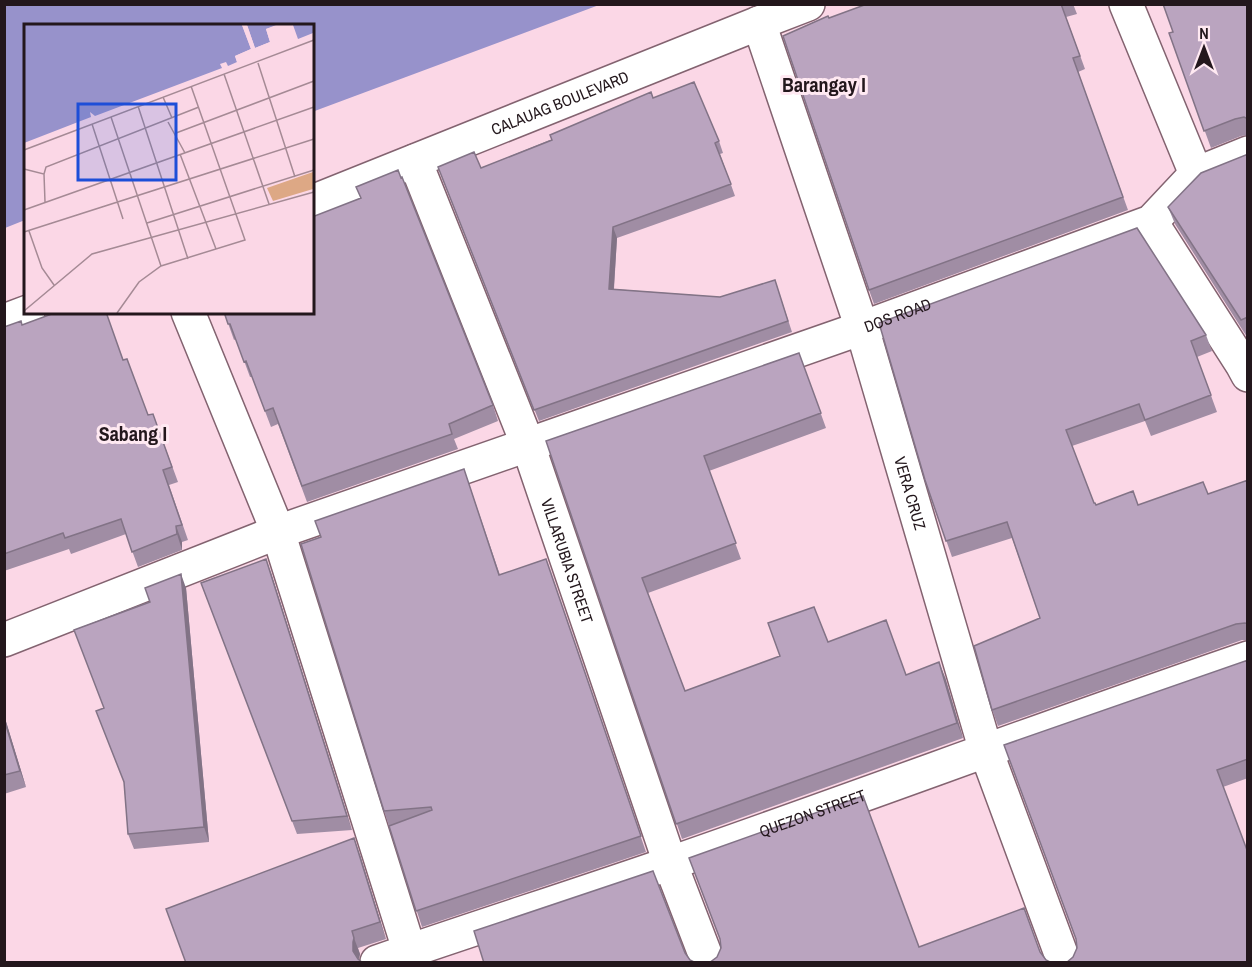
<svg xmlns="http://www.w3.org/2000/svg" width="1252" height="967" viewBox="0 0 1252 967" font-family="'Archivo Narrow',sans-serif">
  <style>
    .water { fill: #9792cb }
    .lines { fill: none; stroke-linecap: round; stroke-linejoin: round }
    .street-casing { stroke: #836370; stroke-width: 36 }
    .street { stroke: #fff; stroke-width: 33 }
    .wall { fill: #a08da4 }
    .shaded-wall { fill: #827386 }
    .building { fill: #baa4bf; stroke: #827386; stroke-width: 1.5 }
    .labels { text-anchor: middle; stroke-width: 6; stroke-linejoin: round; paint-order: stroke }
    .street-label { font-size: 16px; fill: #23171c; stroke: #ffe9f2 }
    .quarter-label { font-size: 20px; font-weight: bold; fill: #23171c; stroke: #ffe9f2 }
    .inset-road { fill: none; stroke: #a58a95; stroke-width: 1.5 }
    .view { fill: #1d4ed8; fill-opacity: 0.15; stroke: #1d4ed8; stroke-width: 3 }
    .inset-edge { fill: none; stroke: #23171c; stroke-width: 3 }
  </style>
  <rect width="100%" height="100%" fill="#fbd7e6"/>
  <path class="water" d="M5,4H599V5L312,112V26H26L25,220L5,228Z"/>
  <g class="lines">
    <g class="street-casing">
      <g id="street">
        <path d="M1126,4L1196,174"/>
        <path id="s1" d="M759,23L862,328L986,751L1064,962"/>
        <path id="s2" d="M415,161L528,445L670,863L708,962"/>
        <path id="s3" d="M312,202L759,23L808,4"/>
        <path d="M1151,222L1242,364L1248,375"/>
        <path d="M188,312L278,532L413,962"/>
        <path d="M4,321L28,312"/>
        <path id="s4" d="M4,640L278,532L862,328L1151,222L1196,174L1248,153"/>
        <path id="s5" d="M377,962C475,928 573,897 671,863C864,796 1055,724 1248,658"/>
      </g>
    </g>
    <use href="#street" class="street"/>
  </g>
  <path class="wall" d="M867,4H1073L1077,14L1066,17L1085,69L1078,72L1128,210L874,304L869,290Z
    M1248,4V135L1241,136L1211,148L1169,33Z
    M653,98L719,141L723,153L720,154L735,196L617,238L614,289L720,297L775,280L792,332L539,421L442,178L481,168Z
    M1248,154V337H1247L1175,224L1168,207Z
    M356,187L493,405L498,421L454,439L458,449L307,502L278,424L271,427L252,377H250L236,339L234,340L224,312L361,198Z
    M879,323L1206,335L1212,351L1197,357L1217,412L1151,436L1145,421L1072,446L1094,503L1096,505H1138L1208,494L1248,480V640H1242L998,726L992,710L1040,618L1012,538L952,557L925,480Z
    M22,325L123,360L148,415L153,414L178,482L169,485L188,540L182,542V550L138,567L126,534L71,554L69,549L4,571V327Z
    M799,353L826,428L709,471L741,559L648,593L685,691L828,642L906,675L945,677L963,738L682,839L546,441Z
    M464,469L500,575L546,559L646,852L422,927L384,811Z
    M271,573L352,830L297,834L201,583Z
    M186,588L209,842L134,849L128,834L124,783L104,708Z
    M1248,660V778L1223,787L1247,850L1073,957Z
    M4,715L26,787L4,794Z
    M360,855L386,939L358,948L360,954L359,959L186,963Z"/>
  <path class="shaded-wall" d="M613,227L617,238L613,300L609,289Z
    M176,526L182,542V550L177,534Z
    M266,559L271,573L352,830L347,816Z
    M181,574L186,588L209,842L204,827Z
    M939,662L945,677L963,738L957,723Z
    M4,715L26,787L20,771L4,719Z
    M354,838L360,855L386,939L380,922Z
    M354,938L360,954L359,959L353,951V942Z"/>
  <path class="building" d="M867,4H1061L1080,56L1073,58L1123,197L869,290L783,36L828,16L829,18Z
    M1163,4H1248V119L1244,117L1235,119L1204,131L1169,33L1173,32Z
    M694,82L719,141L715,143L731,184L613,227L609,289L720,297L775,280L788,321L534,410L438,167L474,152L481,168L552,140L550,135L651,92L653,98Z
    M1248,154V317L1241,320L1168,207L1201,173Z
    M398,170L401,178L402,177L493,405L449,424L452,434L302,486L273,408L265,411L246,361L244,362L230,324H228L224,312H312V217L361,198L356,187Z
    M1137,228L1206,335L1191,341L1211,395L1145,420L1139,404L1066,430L1094,503H1095L1096,505L1133,491L1138,505L1203,482L1208,494L1248,480V624L1245,623L1236,624L992,710L974,646L1040,618L1007,522L946,541L925,480L879,323Z
    M57,312H106L123,360L127,359L148,415L153,414L172,467L163,470L182,525L176,526L177,534L132,552L121,519L65,538L63,533L4,554V327L21,321L22,325Z
    M799,353L821,413L704,456L736,543L642,578L685,691L780,656L768,623L814,607L828,642L886,620L906,675L939,662L957,723L676,824L546,441Z
    M464,469L499,575L546,559L641,836L416,911L389,826L432,810L431,807L384,811L301,544L321,537L315,521Z
    M266,559L347,816L292,821L201,583Z
    M181,574L204,827L128,834L124,782L96,711L104,708L74,630L150,602L145,588Z
    M1248,660V759L1217,770L1247,850H1248V963H1066L1073,957L1077,948L1076,939L1004,745Z
    M4,719L20,771L4,775Z
    M863,796L919,947L1024,908L1040,952L1046,960L1052,963H709L717,957L721,948L720,939L689,858Z
    M354,838L380,922L352,931L354,938L353,942V951L358,959L363,963H186L166,909Z
    M653,871L685,953L690,960L696,963H484L474,931Z"/>
  <g class="labels">
    <g class="street-label">
      <text dy="6" stroke="none"><textPath href="#s3" startOffset="267">CALAUAG BOULEVARD</textPath></text>
      <text dy="6" stroke="none"><textPath href="#s4" startOffset="951">DOS ROAD</textPath></text>
      <text dy="6" stroke="none"><textPath href="#s1" startOffset="494">VERA CRUZ</textPath></text>
      <text dy="6" stroke="none"><textPath href="#s2" startOffset="428">VILLARUBIA STREET</textPath></text>
      <text dy="6" stroke="none"><textPath href="#s5" startOffset="460">QUEZON STREET</textPath></text>
    </g>
    <g class="quarter-label">
      <text x="824" y="92">Barangay I</text>
      <text x="133" y="441">Sabang I</text>
    </g>
  </g>
  <g transform="translate(24 24)">
    <rect width="290" height="290" fill="#fbd7e6"/>
    <path d="M289,148V165L249,177L243,164Z" fill="#dda885"/>
    <path d="M0,1H218L227,25L211,32L213,38L204,42L202,38L196,40L198,44L71,92L66,88L67,93L0,119ZM223,1H252L242,5L246,18L231,24ZM269,1H289V9L274,15Z" fill="#9792cb"/>
    <path d="M218,1H223L231,24L246,18L242,5L255,1L246,6L248,21L230,26L213,38L211,32L227,25Z" fill="#fbd7e6"/>
    <path class="inset-road" d="M234,39L271,153M200,50L245,180M139,73L148,94M114,82L164,235M87,93L137,242M144,98L161,129M68,100L99,195M152,109L290,57M0,126L290,16M156,130L192,225M0,145L20,150L21,178M20,150L22,143L175,83M0,186L290,83M123,199L290,146M5,207L18,244L30,261M0,208L290,115M0,287L68,230L290,168M93,289L115,258L137,242L221,216L167,62"/>
    <path class="view" d="M54,80H152V156H54Z"/>
    <rect width="290" height="290" class="inset-edge"/>
  </g>
  <rect width="1252" height="967" fill="none" stroke="#23171c" stroke-width="12"/>
  <g transform="translate(1204 48)" stroke="#ffe9f2" stroke-width="4.5" paint-order="stroke">
  <path d="M0-4.5L10 22L0 15L-10 22Z" fill="#23171c"/>
  <text y="-9" font-size="16" font-weight="bold" text-anchor="middle" fill="#23171c">N</text>
  </g>
</svg>
